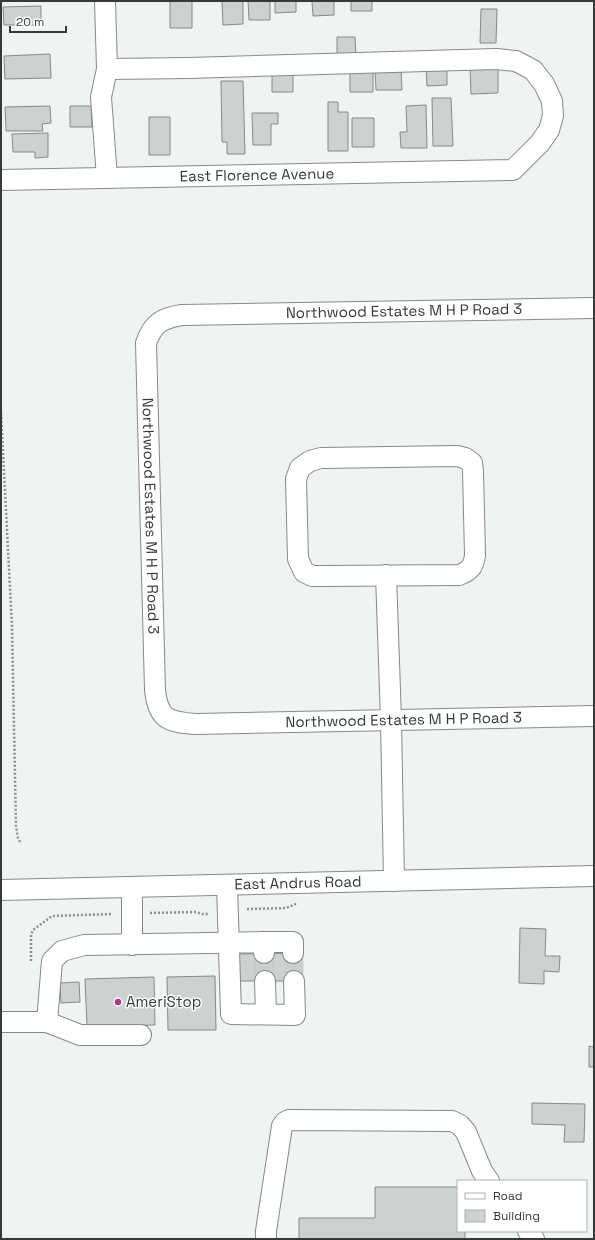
<svg xmlns="http://www.w3.org/2000/svg" width="595" height="1240" viewBox="0 0 595 1240" font-family="'Space Grotesk',sans-serif">
  <style>
    .building { fill: #cdd2d0; stroke: #858988 }
    .lines { fill: none; stroke-linecap: round; stroke-linejoin: round }
    .minor-tunnel { stroke: #cacfce; stroke-width: 20; stroke-dasharray: 20 10; stroke-linecap: butt }
    .minor-casing { stroke: #858988; stroke-width: 22 }
    .path { stroke: #8b8f8e; stroke-width: 2.5; stroke-dasharray: 2 2; stroke-linecap: butt }
    .minor { stroke: #fff; stroke-width: 20 }
    .poi-dot { fill: #b33584; stroke: #fff; stroke-width: 1.5 }
    .labels { text-anchor: middle; stroke-width: 3; stroke-linejoin: round; paint-order: stroke }
    .street-label { font-size: 15px; fill: #373939; stroke: #fff }
    .poi-label { font-size: 15px; fill: #373939; stroke: #fff; text-anchor: start }
  </style>
  <rect width="100%" height="100%" fill="#eff4f3"/>
  <path class="building" d="M170,1H192V28H170Z
    M222,1H243V24L223,25Z
    M248,1H270V20H249Z
    M275,1H296V12L275,13Z
    M312,1H334V15L313,16Z
    M351,1H372V11H351Z
    M41,6V25H4L3,7Z
    M481,9H497L496,43H480Z
    M337,37H355L356,55H337Z
    M50,54L51,78L5,79L4,56Z
    M426,67H447V85L427,86Z
    M498,67V93L471,94L470,68Z
    M401,68L402,90H376L375,69Z
    M272,71H293V92H272Z
    M350,72H373V92H350Z
    M221,81H243L245,154H227V142H222Z
    M432,98H451L453,146H433Z
    M328,102H338V112H348V151H328Z
    M426,105L427,148H401L400,132H407L406,106Z
    M50,106L51,123L42,124L43,131H6L5,107Z
    M70,106H91L92,127H70Z
    M252,113H278V124H271V145H253Z
    M149,117H170V155H149Z
    M352,118H374V147H352Z
    M48,133V157L35,158V152H13L12,134Z
    M520,928L546,929L545,956H560L559,972L544,971V984L519,983Z
    M302,953V981H237L236,954Z
    M215,976L216,1030H168L167,977Z
    M154,977L155,1025L87,1026L85,979Z
    M79,982L80,1002L61,1003L60,983Z
    M589,1046L594,1047V1067H589Z
    M532,1103L585,1104L584,1142H564L565,1125L532,1124Z
    M375,1187H458V1231H465V1239H299V1218H375Z"/>
  <g class="lines">
    <path class="minor-tunnel" d="M264,953L265,981
      M293,953L294,981"/>
    <g class="minor-casing">
      <g id="minor">
        <path d="M105,1L107,69L101,97L107,178"/>
        <path id="s1" d="M1,180L513,170L540,143L549,130L553,116L552,101L544,84L533,70L516,61L496,59L189,68L107,69"/>
        <path id="s2" d="M594,308L182,315C162,318 153,323 146,343L155,690C158,719 168,722 195,724L594,716"/>
        <path d="M457,456L465,458L472,463L473,471L475,555C474,566 470,571 459,575L323,576H312L304,572L298,559L296,479L300,468L310,461L321,458Z"/>
        <path d="M386,575L391,720L394,881"/>
        <path d="M227,885L231,1014L295,1015L294,981"/>
        <path id="s3" d="M1,890L594,876"/>
        <path d="M264,942H293V953"/>
        <path d="M132,945V887"/>
        <path d="M265,981L266,1014"/>
        <path d="M1,1022H47L52,961L62,951L84,945L264,942V953"/>
        <path d="M47,1022L80,1035H141"/>
        <path d="M528,1231L534,1239"/>
        <path d="M266,1239V1231L282,1126L285,1122L289,1120L452,1121L460,1125L466,1132L482,1171L489,1181"/>
      </g>
    </g>
    <path class="path" d="M1,413L12,627L16,826L18,838L21,844
      M247,909L286,908L296,904
      M150,913L196,912L202,914H209
      M31,961V934L33,930L52,916L113,914"/>
    <use href="#minor" class="minor"/>
  </g>
  <circle class="poi-dot" cx="118" cy="1002" r="4"/>
  <g class="labels">
    <g class="street-label">
      <text dy="5" stroke="none"><textPath href="#s1" startOffset="256">East Florence Avenue</textPath></text>
      <text transform="translate(404 311) rotate(-1)" y="5">Northwood Estates M H P Road 3</text>
      <text dy="5" stroke="none"><textPath href="#s2" startOffset="634">Northwood Estates M H P Road 3</textPath></text>
      <text dy="5" stroke="none"><textPath href="#s2" startOffset="1077">Northwood Estates M H P Road 3</textPath></text>
      <text dy="5" stroke="none"><textPath href="#s3" startOffset="297">East Andrus Road</textPath></text>
    </g>
    <g class="poi-label">
      <text x="126" y="1007">AmeriStop</text>
    </g>
  </g>
  <rect width="595" height="1240" fill="none" stroke="#373939" stroke-width="4"/>
  <rect x="457" y="1180" width="130" height="52" fill="#ffffff" stroke="#afb0b0"/>
  <rect x="465" y="1193" width="20" height="6" fill="#ffffff" stroke="#afb0b0"/>
  <text x="493" y="1200" font-size="12" fill="#373939">Road</text>
  <rect x="465" y="1210" width="20" height="12" fill="#cdd2d0" stroke="#afb0b0"/>
  <text x="493" y="1220" font-size="12" fill="#373939">Building</text>
  <path d="M10 26v6h56v-6" fill="none" stroke="#373939" stroke-width="2"/>
  <text x="16" y="26" font-size="12" fill="#373939" stroke="#ffffff" stroke-width="3" paint-order="stroke">20 m</text>
</svg>
